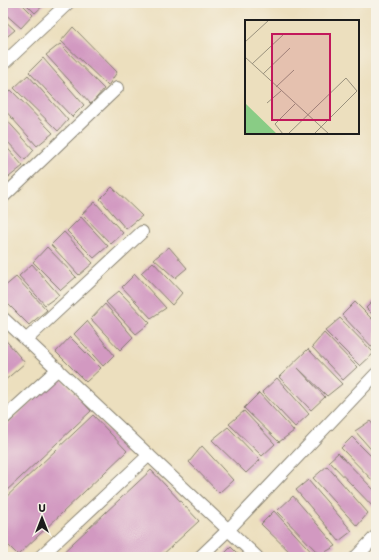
<svg xmlns="http://www.w3.org/2000/svg" width="379" height="560" viewBox="0 0 379 560" font-family="'Shantell Sans',sans-serif">
  <style>
    .building { fill: #d299c1 }
    .lines { fill: none; stroke-linecap: round; stroke-linejoin: round }
    .minor-casing { stroke: #847e6d; stroke-width: 14 }
    .minor { stroke: #fff; stroke-width: 12 }
    .inset-road { fill: none; stroke: #99917d; stroke-width: 1 }
    .view { fill: #c2185b; fill-opacity: 0.15; stroke: #c2185b; stroke-width: 2 }
    .inset-edge { fill: none; stroke: #1c1c1c; stroke-width: 2 }
  </style>
  <rect width="100%" height="100%" fill="#f7f3e8"/>
  <filter id="ink" filterUnits="userSpaceOnUse"><feTurbulence type="fractalNoise" baseFrequency=".025" numOctaves="2"/><feDisplacementMap in="SourceGraphic" scale="8" xChannelSelector="R" yChannelSelector="G"/><feConvolveMatrix kernelMatrix="1 2 1 2 8 2 1 2 1" color-interpolation-filters="sRGB"/></filter>
  <filter id="wash" filterUnits="userSpaceOnUse"><feTurbulence type="fractalNoise" baseFrequency=".012" numOctaves="4" result="noise"/><feDisplacementMap in="SourceGraphic" scale="16" xChannelSelector="R" yChannelSelector="G"/><feGaussianBlur stdDeviation="0.9" result="paint"/><feColorMatrix in="noise" values="0 0 0 0 0 0 0 0 0 0 0 0 0 0 0 0 0 1.4 0 .05"/><feComposite in="paint" operator="in"/></filter>
  <g filter="url(#wash)">
    <rect width="100%" height="100%" fill="#ecdfbe"/>
    <g id="blocks">
      <path class="building" d="M3,3H21L33,15L21,28L3,12Z
        M25,3H46L35,13Z
        M3,19L15,30L3,40Z
        M73,27L117,72L108,86L61,41Z
        M60,44L104,89L91,104L46,55Z
        M43,58L84,105L72,117L29,72Z
        M28,75L68,120L58,131L14,88Z
        M11,90L53,133L37,146L3,108V97Z
        M3,116L34,150L25,160L3,137Z
        M3,143L23,166L9,177L3,171Z
        M112,187L142,216L126,229L100,199Z
        M95,202L123,233L111,244L82,214Z
        M81,217L108,246L94,258L67,231Z
        M64,232L93,263L79,275L51,245Z
        M47,247L76,277L61,290L33,262Z
        M169,247L187,268L175,278L154,259Z
        M153,262L182,293L172,305L141,273Z
        M32,264L59,295L45,305L19,276Z
        M135,274L166,308L151,318L122,287Z
        M16,277L47,310L29,325L3,299V288Z
        M119,291L150,323L136,334L106,302Z
        M376,298V318L366,308Z
        M355,302L376,323L375,348H373L342,315Z
        M105,304L133,337L120,350L91,319Z
        M340,318L374,353L360,366L325,331Z
        M87,321L114,355L103,366L74,334Z
        M324,333L357,367L343,380L312,347Z
        M3,337L25,363L3,382Z
        M70,337L101,368L86,382L56,352Z
        M308,349L342,384L327,396L298,368L325,397L311,410L279,377Z
        M59,376L91,411L3,494V428Z
        M277,378L309,414L295,427L262,392Z
        M259,393L294,431L279,442L244,408Z
        M244,411L275,444L262,456L229,424Z
        M93,415L127,451L18,555L3,540V500Z
        M370,421L376,428V455L355,431Z
        M228,427L260,460L246,473L212,440Z
        M352,437L376,461V484L341,448Z
        M202,446L233,480L219,493L189,462Z
        M338,453L376,492V510L329,461Z
        M327,466L368,513L357,526L313,478Z
        M151,470L199,521L160,557H58Z
        M308,480L352,531L339,541L296,490Z
        M293,496L336,546L320,555L277,511Z
        M274,511L316,557H295L261,524Z
        M231,547L241,557H221Z"/>
    </g>
  </g>
  <g filter="url(#ink)">
    <use href="#blocks" fill-opacity="0" stroke="#847e6d" stroke-width="1"/>
    <g class="lines">
      <g class="minor-casing">
        <path id="minor" d="M3,64L68,3
          M3,197L117,88
          M3,318L257,557
          M26,340L142,232
          M3,419L58,369
          M40,557L149,455
          M200,557L228,530L376,374
          M356,557L376,536"/>
      </g>
      <use href="#minor" class="minor"/>
    </g>
  </g>
  <g transform="translate(245 20)">
    <rect width="114" height="114" fill="#ecdfbe"/>
    <path d="M0,83L2,85L32,114H0Z" fill="#89cc85"/>
    <path class="inset-road" d="M0,22L24,0M0,37L84,114M7,44L39,14M18,54L45,28M31,67L49,50M22,83L36,71M38,114L30,104L50,84M43,114L101,58L112,71L69,114"/>
    <path class="view" d="M27,14H85V100H27Z"/>
    <rect width="114" height="114" class="inset-edge"/>
  </g>
  <rect width="379" height="560" fill="none" stroke="#f7f3e8" stroke-width="16"/>
  <g transform="translate(42 518)" stroke="#f7f3e8" stroke-width="3" paint-order="stroke">
  <path d="M0-3L7 15L0 10L-7 15Z" fill="#1c1c1c"/>
  <text y="-6" font-size="11" font-weight="bold" text-anchor="middle" fill="#1c1c1c">U</text>
  </g>
</svg>
